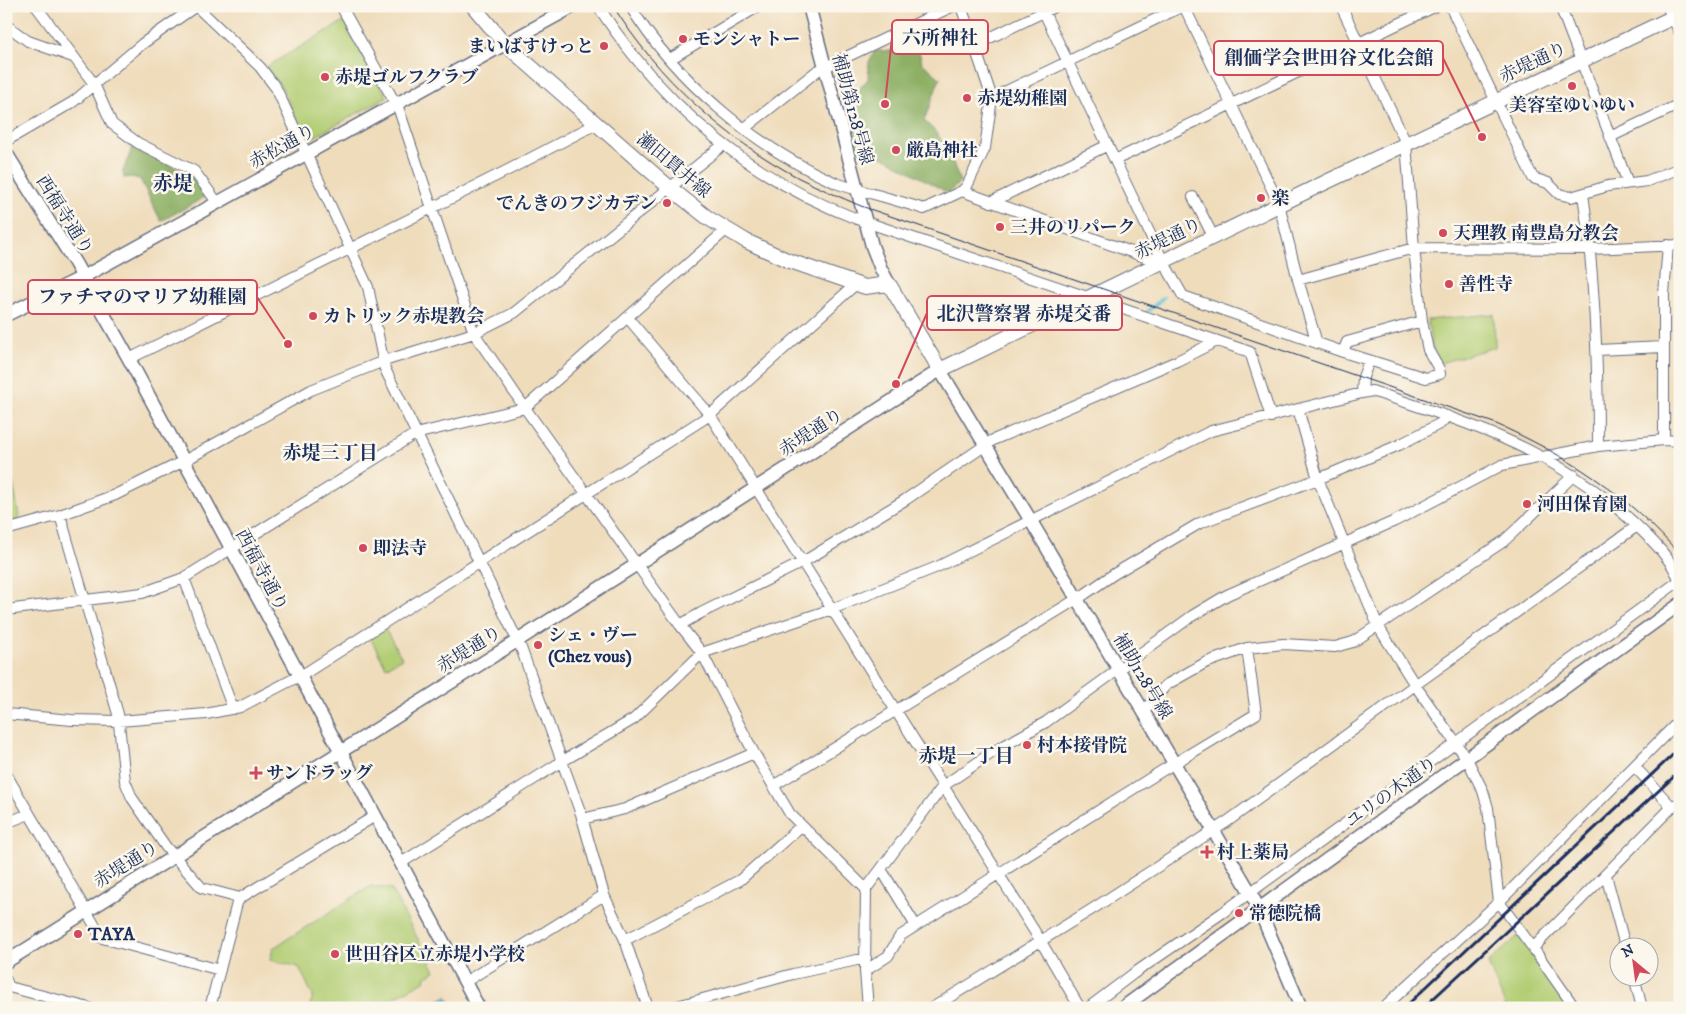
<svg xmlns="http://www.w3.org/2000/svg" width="1686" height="1014" viewBox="0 0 1686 1014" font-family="'IM FELL DW Pica','Noto Serif JP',serif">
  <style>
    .green { fill: #b2cd73; stroke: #667e68 }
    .forest { fill: #8db065; stroke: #547062 }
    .water { fill: #5fc3dc; stroke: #3d799d }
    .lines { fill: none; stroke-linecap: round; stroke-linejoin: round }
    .stream { stroke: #5fc3dc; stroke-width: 3 }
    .minor-casing { stroke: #656c7f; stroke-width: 12 }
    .tertiary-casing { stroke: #656c7f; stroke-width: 15 }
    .secondary-casing { stroke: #656c7f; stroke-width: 16 }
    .minor { stroke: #fff; stroke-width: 10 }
    .tertiary { stroke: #fff; stroke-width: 12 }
    .secondary { stroke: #fff; stroke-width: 14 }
    .tram { stroke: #1b2f5e; stroke-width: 1 }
    .rail { stroke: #1b2f5e; stroke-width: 3 }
    .poi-dot { fill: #d1495b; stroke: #fbf7ec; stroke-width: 2 }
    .labels { text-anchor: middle; stroke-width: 5; stroke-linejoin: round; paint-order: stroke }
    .poi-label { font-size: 18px; font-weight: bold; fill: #1b2f5e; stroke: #fbf7ec; text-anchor: start }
    .street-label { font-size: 18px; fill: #1b2f5e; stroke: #fbf7ec }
    .neighbourhood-label { font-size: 19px; font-weight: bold; fill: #1b2f5e; stroke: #fbf7ec }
    .quarter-label { font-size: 20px; font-weight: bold; fill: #1b2f5e; stroke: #fbf7ec }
    .leader { fill: none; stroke: #d1495b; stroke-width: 2 }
    .callout-dot { fill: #d1495b; stroke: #fbf7ec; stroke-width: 2 }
    .callout { fill: #fbf7ec; stroke: #d1495b; stroke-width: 2 }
    .callout-label { font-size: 19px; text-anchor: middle; font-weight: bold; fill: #1b2f5e }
  </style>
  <rect width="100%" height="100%" fill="#fbf7ec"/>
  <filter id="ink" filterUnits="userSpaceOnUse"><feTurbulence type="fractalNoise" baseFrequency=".02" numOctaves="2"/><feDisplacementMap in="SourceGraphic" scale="10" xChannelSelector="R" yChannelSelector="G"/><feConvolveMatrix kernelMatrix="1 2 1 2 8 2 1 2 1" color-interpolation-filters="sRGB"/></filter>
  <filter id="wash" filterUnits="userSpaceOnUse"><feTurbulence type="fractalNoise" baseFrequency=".0096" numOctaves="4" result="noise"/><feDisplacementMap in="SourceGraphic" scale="20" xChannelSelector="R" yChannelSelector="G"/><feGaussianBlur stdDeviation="1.12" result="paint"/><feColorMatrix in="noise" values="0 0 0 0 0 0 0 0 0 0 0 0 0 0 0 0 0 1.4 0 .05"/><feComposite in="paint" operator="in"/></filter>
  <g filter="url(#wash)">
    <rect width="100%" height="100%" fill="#efdcbb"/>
    <path class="green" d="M344,21L387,97L307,141L281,86L266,67Z
      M1494,314L1495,347L1440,363L1432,346L1427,320Z
      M6,479H12L20,521L6,522Z
      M385,629L402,658L386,667L370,638Z
      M371,886L391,889L435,971L425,977L426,980L384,1003L386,1008H309L313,996L299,967L270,960L273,948Z
      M1518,936L1569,1008H1506L1488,963Z"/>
    <path class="forest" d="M875,51H919L922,63L940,78L924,121C945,138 951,157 960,182L948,193L884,157L858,153L849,118L859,89L868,79L869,62Z
      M133,146L191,176L207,196L161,221L140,179L131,177L124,178L123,171Z"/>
    <path class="water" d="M447,996L453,1008H425Z"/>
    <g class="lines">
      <path class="stream" d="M1148,311L1164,297"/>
    </g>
  </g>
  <g filter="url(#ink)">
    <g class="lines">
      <g class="minor-casing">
        <path id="minor" d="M36,6L94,84L112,124L138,143L194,171L217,202
          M196,6L260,67L276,88L368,287L385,369L521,648L581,814L604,895L625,940L648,1008
          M341,6L399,110L474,333L525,408L680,625L702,653L754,753L790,814L866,889
          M598,6C662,105 747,177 857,219L1250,352L1271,417
          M630,6C676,81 756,148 836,183C846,187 856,189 866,192C885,197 905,203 924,209L962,191L967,186L985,148L992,98L961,6
          M1041,6L1163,261L1183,296L1343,352L1426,378L1440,374L1439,369L1428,350L1422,321L1414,248L1406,143L1341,6
          M1184,6L1279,204L1298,280L1317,343
          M1450,6L1533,178L1548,183L1559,194L1571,197L1608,186L1647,181L1680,168
          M1560,6L1628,183
          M1667,6L1680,33
          M6,25L28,41L73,57
          M975,45L1056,6
          M670,59L759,6
          M992,98L1183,6
          M745,128L817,71L953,6
          M1610,137L1680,104
          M6,141L73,102L142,44L196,6
          M1115,160L1436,6
          M962,191L1145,257L1163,261
          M1583,194C1595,277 1598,362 1598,446
          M1193,197L1213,236
          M991,202L1108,145
          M1298,280L1414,248L1590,249L1680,245
          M628,318L710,415L1040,940L1080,1008
          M1597,350L1664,347
          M1343,352L1347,342L1422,321
          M129,359L508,170L596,124
          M1362,393L1363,377L1369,361
          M1298,409L1318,479L1378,626L1415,685L1467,759L1483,791L1488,808L1499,902L1533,948L1575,1008
          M1664,440V294L1668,245
          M60,515L118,714L125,781L132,798L166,847L202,888L240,898
          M6,530L60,515L115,495L184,461L311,390L384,361L474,333L514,313L723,145
          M184,578L233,709
          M6,610L142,593L184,578L415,434L525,408L726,230
          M680,625L701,613L803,562L905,500L993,440L1177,361L1217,341
          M1144,711L1166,685L1205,663L1247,648L1283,644L1335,647L1353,642L1504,541L1574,475
          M6,714L72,720L119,721L206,714L240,707L307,672L710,415L856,284
          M1635,767L1672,807
          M6,774L102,938L220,970
          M773,786L1085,594L1114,574L1200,523L1318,479L1399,445L1441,423L1447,416
          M582,819L625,809L754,753
          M6,823L29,814
          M401,863L561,762L634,719L702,653L832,609L937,567L1211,431L1362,393L1372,391C1472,424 1554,449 1634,523C1651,539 1673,560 1680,582
          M881,869L916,926
          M1606,875L1625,946
          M625,940L740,880L801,826
          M1533,948L1672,807L1680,802
          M865,971L888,956L900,936L1160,772L1256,714L1247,648
          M1634,976L1642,1008
          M6,980L9,987L89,1008
          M465,982L604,895
          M210,1008L237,903L240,898L375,816
          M670,1008L793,974L866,958
          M868,1008L865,971L866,889L943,786L993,752L1046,722L1192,616L1227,595L1395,521L1502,465L1598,446L1664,440L1680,441
          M932,1008L1094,908L1228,821L1415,685L1637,526
          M1088,1008L1133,974L1222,913L1679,581
          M1383,1008L1499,902L1680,720"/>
      </g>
      <g class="tertiary-casing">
        <path id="tertiary" d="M809,6L872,246L881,269L889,284
          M6,153L75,263L129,359L479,1008
          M6,315L83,277L574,6
          M6,962L517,641L940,370L1031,521L1250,892L1259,909L1301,1008
          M1122,1008L1680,604"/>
      </g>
      <g class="secondary-casing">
        <path id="secondary" d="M473,6L505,44L670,188L708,218L746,241L787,260L865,287L889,284L940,370L1320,185L1680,14"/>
      </g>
      <use href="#minor" class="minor"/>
      <use href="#tertiary" class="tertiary"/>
      <use href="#secondary" class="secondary"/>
      <path class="tram" d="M613,6C658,78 724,138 799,178C819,188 840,197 861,206L1494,423C1565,454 1629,495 1680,555"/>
      <path class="rail" d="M1404,1008L1680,748
        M1423,1008L1680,771"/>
    </g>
  </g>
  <g class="poi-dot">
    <circle cx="683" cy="39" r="5"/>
    <circle cx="604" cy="46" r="5"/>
    <circle cx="325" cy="77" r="5"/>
    <circle cx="1572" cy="86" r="5"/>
    <circle cx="967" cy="98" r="5"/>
    <circle cx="896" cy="150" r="5"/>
    <circle cx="1261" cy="198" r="5"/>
    <circle cx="667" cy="203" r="5"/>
    <circle cx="1000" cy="227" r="5"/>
    <circle cx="1443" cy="233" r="5"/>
    <circle cx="1449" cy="284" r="5"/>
    <circle cx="313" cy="316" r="5"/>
    <circle cx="1527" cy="504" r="5"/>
    <circle cx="363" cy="548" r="5"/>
    <circle cx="538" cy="645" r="5"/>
    <circle cx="1027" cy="745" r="5"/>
    <path d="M253.5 765.5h5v5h5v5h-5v5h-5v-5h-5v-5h5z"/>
    <path d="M1204.5 844.5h5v5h5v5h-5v5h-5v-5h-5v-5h5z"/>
    <circle cx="1239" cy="913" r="5"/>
    <circle cx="78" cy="934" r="5"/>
    <circle cx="335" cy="954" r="5"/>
  </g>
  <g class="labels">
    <g class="poi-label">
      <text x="693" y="45">モンシャトー</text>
      <text x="594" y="52" text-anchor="end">まいばすけっと</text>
      <text x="335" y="83">赤堤ゴルフクラブ</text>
      <text x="977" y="104">赤堤幼稚園</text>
      <text x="1572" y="111" text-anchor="middle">美容室ゆいゆい</text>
      <text x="906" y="156">厳島神社</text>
      <text x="1271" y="204">楽</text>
      <text x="657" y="209" text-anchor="end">でんきのフジカデン</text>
      <text x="1010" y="233">三井のリパーク</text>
      <text x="1453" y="239">天理教 南豊島分教会</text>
      <text x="1459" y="290">善性寺</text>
      <text x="323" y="322">カトリック赤堤教会</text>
      <text x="1537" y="510">河田保育園</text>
      <text x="373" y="554">即法寺</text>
      <text x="548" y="641">シェ・ヴー<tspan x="548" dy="21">(Chez vous)</tspan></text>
      <text x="1037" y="751">村本接骨院</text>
      <text x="266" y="779">サンドラッグ</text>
      <text x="1217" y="858">村上薬局</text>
      <text x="1249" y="919">常徳院橋</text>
      <text x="88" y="940">TAYA</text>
      <text x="345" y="960">世田谷区立赤堤小学校</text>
    </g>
    <g class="street-label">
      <text transform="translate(1533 62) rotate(-25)" y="6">赤堤通り</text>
      <text transform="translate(853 109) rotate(75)" y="6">補助第128号線</text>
      <text transform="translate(282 146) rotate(-29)" y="6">赤松通り</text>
      <text transform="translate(674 165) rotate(40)" y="6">瀬田貫井線</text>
      <text transform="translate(65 215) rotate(58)" y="6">西福寺通り</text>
      <text transform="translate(1168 238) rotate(-26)" y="6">赤堤通り</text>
      <text transform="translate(811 432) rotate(-33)" y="6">赤堤通り</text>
      <text transform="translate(262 570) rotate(62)" y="6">西福寺通り</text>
      <text transform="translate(469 649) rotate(-32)" y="6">赤堤通り</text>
      <text transform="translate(1143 676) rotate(59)" y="6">補助128号線</text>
      <text transform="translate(1391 792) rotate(-36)" y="6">ユリの木通り</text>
      <text transform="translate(126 864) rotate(-32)" y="6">赤堤通り</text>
    </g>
    <g class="neighbourhood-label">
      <text x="330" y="459">赤堤三丁目</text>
      <text x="966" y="762">赤堤一丁目</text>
    </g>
    <g class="quarter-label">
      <text x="173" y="190">赤堤</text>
    </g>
  </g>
  <path class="leader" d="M885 104L892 37M1482 137L1443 58M288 344L257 297M896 384L927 313"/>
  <g class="callout-dot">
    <circle cx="885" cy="104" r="5"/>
    <circle cx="1482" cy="137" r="5"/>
    <circle cx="288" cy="344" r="5"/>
    <circle cx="896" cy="384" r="5"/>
  </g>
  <g class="callout">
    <rect x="892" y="20" width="96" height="34" rx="5"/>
    <rect x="1214" y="41" width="229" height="34" rx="5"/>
    <rect x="28" y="280" width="229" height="34" rx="5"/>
    <rect x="927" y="296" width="195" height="34" rx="5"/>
  </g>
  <g class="callout-label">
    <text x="940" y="44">六所神社</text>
    <text x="1329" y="64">創価学会世田谷文化会館</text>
    <text x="142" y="303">ファチマのマリア幼稚園</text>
    <text x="1024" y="320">北沢警察署 赤堤交番</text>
  </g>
  <rect width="1686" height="1014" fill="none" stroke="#fbf7ec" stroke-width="25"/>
  <g transform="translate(1634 962) rotate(331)"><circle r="24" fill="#fbf7ec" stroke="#a1a7b3"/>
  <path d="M0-4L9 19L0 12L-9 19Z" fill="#d1495b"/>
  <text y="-8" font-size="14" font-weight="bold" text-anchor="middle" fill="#1b2f5e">N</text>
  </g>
</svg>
